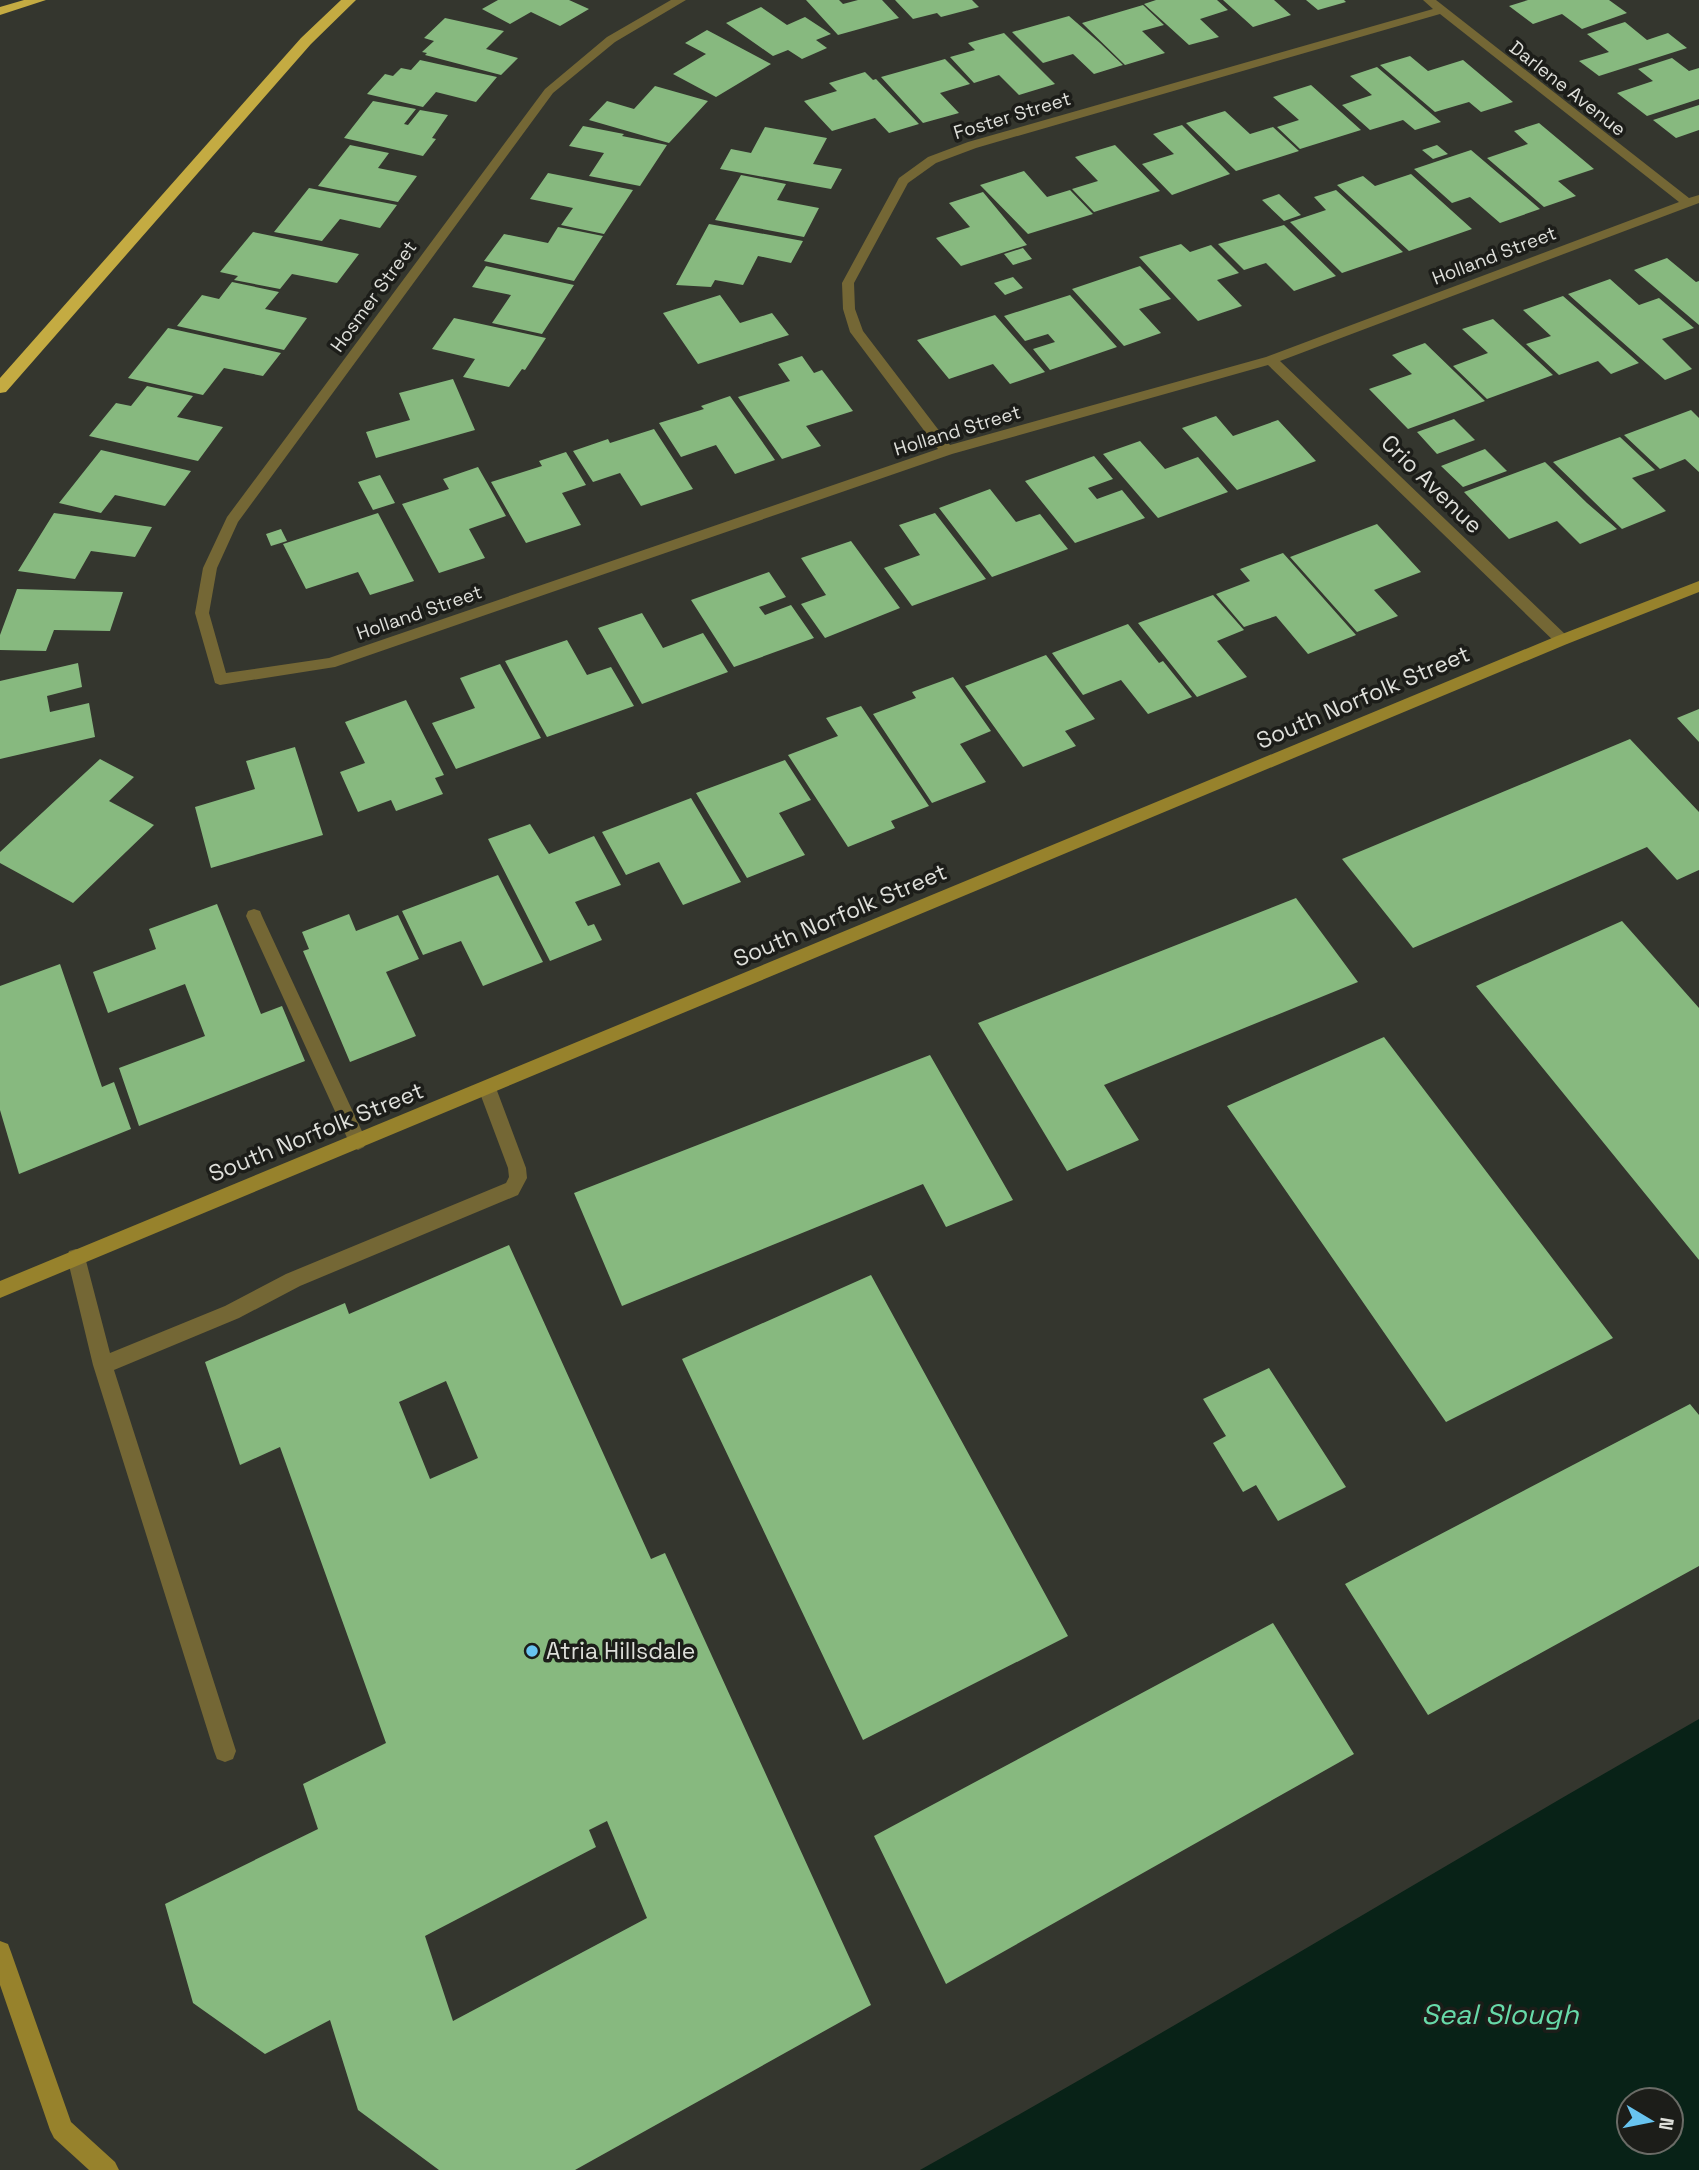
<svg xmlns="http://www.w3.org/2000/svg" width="1699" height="2170" viewBox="0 0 1699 2170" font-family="'Space Grotesk',sans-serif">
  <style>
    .water { fill: #082217; fill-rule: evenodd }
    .building { fill: #87b97f; fill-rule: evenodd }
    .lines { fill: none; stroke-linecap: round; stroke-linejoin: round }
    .service { fill: #746735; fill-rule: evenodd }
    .minor { fill: #746735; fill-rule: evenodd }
    .secondary { fill: #97822c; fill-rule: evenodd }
    .motorway { fill: #c4ab42; fill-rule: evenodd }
    .poi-dot { fill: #68c4f0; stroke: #1c1d19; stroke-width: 2.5 }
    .labels { text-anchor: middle; stroke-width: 7; stroke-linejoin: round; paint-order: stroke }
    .far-street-label { font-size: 19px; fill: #dedfda; stroke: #1c1d19 }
    .street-label { font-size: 23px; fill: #dedfda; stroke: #1c1d19 }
    .poi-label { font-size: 23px; fill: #dedfda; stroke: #1c1d19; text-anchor: start }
    .near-water-label { font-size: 28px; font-style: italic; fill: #67daa9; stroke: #1c1d19 }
  </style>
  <rect width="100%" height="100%" fill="#34362e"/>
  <path class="water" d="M1699,1719V2170H920C1182,2025 1438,1868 1699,1719ZM1629,2100H1671V2142H1629Z"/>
  <path class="building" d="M498,0H569L589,9L560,26L531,12L510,24L482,9Z
    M806,0H839L843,4L858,0H882L899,18L838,35Z
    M895,0H972L979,7L941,17L937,13L913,19Z
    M1156,0H1217L1228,10L1200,19L1219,37L1189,45L1144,4Z
    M1223,0H1274L1291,15L1253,27Z
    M1306,0H1344L1346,2L1318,10Z
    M1528,0H1609L1627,13L1582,29L1562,14L1533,24L1509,6Z
    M1143,5L1164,25L1142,31L1165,53L1125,65L1082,23Z
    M761,7L787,25L805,17L831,34L816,40L827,48L802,59L788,50L773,56L726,23Z
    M1069,16L1100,43L1123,65L1094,74L1073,54L1043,63L1012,32Z
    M445,18L504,31L486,49L518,58L501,75L425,55L427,53L422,52L434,41L424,38Z
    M1625,22L1647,40L1668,33L1687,48L1599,76L1579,61L1609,52L1587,34Z
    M707,30L771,64L716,97L673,74L706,54L685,43Z
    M1004,33L1055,84L1019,95L999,75L974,83L950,57L975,50L968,43Z
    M1410,56L1428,71L1463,60L1513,102L1481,112L1469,102L1435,112L1380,65Z
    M1672,58L1689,71L1699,68V99L1647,116L1617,93L1653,81L1638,69Z
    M945,59L970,84L940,93L959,113L923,123L881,77Z
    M420,60L497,77L476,102L436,92L423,107L367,94L385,74L393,76L401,68L411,70Z
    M1377,67L1441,122L1415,130L1403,120L1370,130L1342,105L1372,95L1350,76Z
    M865,72L873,80L876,79L919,124L889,133L875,118L832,131L804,101L837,91L829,83Z
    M1311,85L1361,130L1300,149L1277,127L1299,120L1273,97Z
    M655,86L708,101L669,143L589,120L607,101L634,109Z
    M373,101L416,109L404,124L408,125L420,110L448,115L432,138L436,139L423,156L344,138Z
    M1699,105V130L1676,138L1653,120Z
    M1225,111L1250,134L1273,127L1299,151L1236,171L1186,123Z
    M1539,123L1594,169L1558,181L1576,196L1544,207L1487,158L1528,144L1514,131Z
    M1182,125L1230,174L1172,195L1142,164L1174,154L1153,134Z
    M583,126L624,134L622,136L667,145L640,186L589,176L604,153L569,146Z
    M765,127L827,138L813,164L842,169L831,189L720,169L731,149L751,153Z
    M350,145L389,153L378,168L417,176L398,202L318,186Z
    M1115,145L1160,191L1094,212L1072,189L1098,181L1075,157Z
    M1437,145L1448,154L1433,159L1422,150Z
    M1471,150L1540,209L1500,223L1470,197L1452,203L1414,169Z
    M1024,171L1047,197L1070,190L1093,214L1028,234L980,185Z
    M548,173L633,190L604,234L561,225L573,208L530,199Z
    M1411,174L1472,229L1409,251L1337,185L1363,176L1375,186Z
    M741,175L786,184L777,200L819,208L804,237L715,220Z
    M309,188L397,205L380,228L340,219L322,241L274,232Z
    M1336,190L1403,252L1342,273L1290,222L1326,210L1314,197Z
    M983,192L1027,245L961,266L936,238L970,227L949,203Z
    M1279,194L1301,215L1284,221L1262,200Z
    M709,224L803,241L791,263L758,256L743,285L715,280L711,287L676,285Z
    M1284,225L1336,276L1294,291L1266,263L1244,270L1218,244Z
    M558,227L603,236L574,281L484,261L504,234L548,243Z
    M253,232L359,254L337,283L292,274L280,289L234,280L238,276L220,272Z
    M1181,244L1190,252L1211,245L1239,273L1217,280L1242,306L1198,321L1139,257Z
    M1023,248L1032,259L1013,265L1004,254Z
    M1667,258L1696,282L1699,281V325L1634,270Z
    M486,266L574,285L542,334L492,323L511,295L472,287Z
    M1140,266L1171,299L1139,309L1161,333L1124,346L1072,289Z
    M1013,277L1023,288L1005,295L994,283Z
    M1610,279L1639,305L1659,298L1694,328L1662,339L1692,369L1665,380L1568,294Z
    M232,282L279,292L265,309L307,318L284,350L177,326L202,295L219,299Z
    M720,295L740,323L772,313L789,335L698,364L663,313Z
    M1070,295L1117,347L1050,370L1033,349L1055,342L1048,334L1025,341L1004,316Z
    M1563,296L1639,363L1611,374L1598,361L1559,375L1526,344L1551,336L1523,310Z
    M995,315L1045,372L1010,384L993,364L949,379L917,340Z
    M454,318L546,338L525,370L522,369L509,387L463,377L475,359L432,349Z
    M1493,319L1553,375L1487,399L1453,366L1488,353L1462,329Z
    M168,328L281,353L263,376L224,368L203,395L128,378Z
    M1425,343L1485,401L1408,429L1369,389L1412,374L1392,355Z
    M802,356L814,373L822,370L853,411L806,426L821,446L782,459L738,397L790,381L778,364Z
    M453,379L475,430L376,458L366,432L410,420L399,393Z
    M147,386L193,396L177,417L223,427L198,461L89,436L116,403L131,406Z
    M730,396L775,460L735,474L716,445L681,457L659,423L704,409L701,406Z
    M1691,410L1699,418V472L1685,459L1660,469L1624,435Z
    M1216,416L1233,436L1278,420L1316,461L1237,490L1182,428Z
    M1454,419L1475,440L1437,454L1417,432Z
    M654,429L693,489L641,506L620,473L593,482L573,451L608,439L610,443Z
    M1620,437L1655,470L1632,478L1666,511L1622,529L1553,462Z
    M1140,441L1165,469L1198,457L1228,492L1158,518L1103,454Z
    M1485,449L1507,471L1463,487L1441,466Z
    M101,450L191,471L165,506L115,495L101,513L59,503Z
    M566,452L586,485L562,493L581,525L526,543L491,482L542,466L539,461Z
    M1094,456L1113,479L1088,488L1097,499L1122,490L1145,518L1075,543L1025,481Z
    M1545,462L1587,503L1617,529L1580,544L1557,521L1509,539L1464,492Z
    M478,467L506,516L469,529L485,558L439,573L402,504L449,489L443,479Z
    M380,475L395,503L373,510L358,482Z
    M990,489L1016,522L1040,514L1068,549L992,577L939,508Z
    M54,513L152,527L135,557L91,551L75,579L18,571Z
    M378,513L414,581L370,595L358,572L306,589L283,544Z
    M935,513L986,579L912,606L884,568L920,555L899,525Z
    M1377,524L1421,572L1374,590L1398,616L1357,632L1290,557Z
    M281,529L287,541L271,546L266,534Z
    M851,541L900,608L825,638L801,604L826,595L801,558Z
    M1283,553L1356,635L1308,654L1276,616L1244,627L1216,594L1250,581L1240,569Z
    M769,572L786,597L759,607L765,615L791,605L814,638L734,667L691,600Z
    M17,589L123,592L110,631L54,630L46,651L0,650V635Z
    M1213,595L1244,630L1217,641L1247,677L1197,697L1138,623Z
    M642,613L663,648L703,633L728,672L642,704L598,628Z
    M1128,624L1159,663L1163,661L1192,697L1148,714L1121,680L1083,695L1052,653Z
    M567,640L587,675L611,667L634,706L547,737L505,661Z
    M1046,655L1095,719L1065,731L1076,746L1023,767L965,686Z
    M78,663L82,687L47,696L50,712L89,703L95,737L0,759V681Z
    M500,664L541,738L456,769L432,723L475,708L460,678Z
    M953,677L991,731L960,744L986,782L932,803L873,714L916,698L912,692Z
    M406,700L444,775L435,778L443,794L396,811L391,800L358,812L340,772L365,763L345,722Z
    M861,706L929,806L891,821L895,828L848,847L788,755L838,736L826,718Z
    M1699,709V742L1677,718Z
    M1630,739L1699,812V870L1677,880L1647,847L1413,948L1342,859Z
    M295,747L323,835L211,868L195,807L255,789L246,761Z
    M100,759L134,777L109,801L154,825L73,903L0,863V852Z
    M785,760L811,800L779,813L805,855L747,878L696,793Z
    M691,798L741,882L683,905L659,862L626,875L602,832Z
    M530,824L549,854L594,836L621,885L575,902L588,926L594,924L602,940L550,961L488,839Z
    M498,875L543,962L483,986L461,941L423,955L402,911Z
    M1296,898L1358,982L1104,1085L1139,1140L1067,1171L978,1023Z
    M217,904L261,1014L282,1006L305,1061L139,1126L119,1068L205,1036L185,984L108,1013L93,972L156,949L149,929Z
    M349,914L356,931L398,915L419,959L386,972L416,1036L350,1062L303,951L309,949L302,932Z
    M1622,921L1699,1008V1260L1476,986Z
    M60,964L102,1087L114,1082L131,1129L19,1174L0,1110V986Z
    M1384,1037L1613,1338L1446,1422L1227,1106Z
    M930,1055L1013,1200L946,1227L923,1184L622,1306L574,1193Z
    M509,1245L651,1559L665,1553L871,2005L575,2170H439L358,2110L330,2020L265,2054L193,2003L165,1904L318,1829L303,1784L386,1743L280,1447L240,1465L205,1362L345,1303L349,1314ZM446,1381L478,1458L430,1479L399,1402ZM607,1821L647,1918L453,2021L425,1936L596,1847L589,1830Z
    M871,1275L1068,1636L863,1740L682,1359Z
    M1269,1368L1346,1487L1278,1521L1256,1485L1243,1492L1213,1443L1226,1436L1203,1399Z
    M1690,1404L1699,1415V1566L1428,1715L1345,1584Z
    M1273,1623L1354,1754L946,1984L874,1836Z"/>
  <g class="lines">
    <path class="service" d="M254,909L260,911L262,916L367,1142L364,1147L358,1150L352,1147L349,1142L246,916L248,911Z
      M487,1081L493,1083L496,1088L526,1168L527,1178L518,1195L300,1286L239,1318L114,1370L236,1751L233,1759L225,1762L217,1759L214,1751L93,1365L67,1257L69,1251L76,1249L83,1251L85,1257L110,1353L225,1306L286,1274L506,1183L509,1177L508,1168L478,1088L481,1083Z"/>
    <path class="minor" d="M671,0H686L615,42L553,93L238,522L217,568L209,613L226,673L329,658L938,449L850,332L843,309L842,283L899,178L928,157L968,142L1433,9L1423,0H1436L1689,198L1699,195V203L1280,361L1567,636L1569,640L1567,644H1557L1268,365L952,454L335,667L220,685L215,683L195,613L203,568L227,517L545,89L607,37ZM1440,14L1679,202L1266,357L950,445L863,331L855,309L854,283L908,183L936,163L976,148Z"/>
    <path class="secondary" d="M1699,581V592L1567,644L0,1298V1281L1557,636Z
      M0,1941L8,1944L11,1952L71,2122L115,2162L119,2170H89L54,2138L50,2130L0,1985Z"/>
    <path class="motorway" d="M24,0H46L0,15V7Z
      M341,0H356L311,44L6,392L0,393V378L301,38Z"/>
  </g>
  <circle class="poi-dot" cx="532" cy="1651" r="7"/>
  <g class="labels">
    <g class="far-street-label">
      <text transform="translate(1568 88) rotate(38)" y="7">Darlene Avenue</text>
      <text transform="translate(1012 115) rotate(-17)" y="7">Foster Street</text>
      <text transform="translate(1494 255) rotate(-21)" y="7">Holland Street</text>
      <text transform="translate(373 296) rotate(-54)" y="7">Hosmer Street</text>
      <text transform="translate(957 430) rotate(-17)" y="7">Holland Street</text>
      <text transform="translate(419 612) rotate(-19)" y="7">Holland Street</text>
    </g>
    <g class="street-label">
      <text transform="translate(1432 484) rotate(44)" y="8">Crio Avenue</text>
      <text transform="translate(1363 697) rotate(-23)" y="8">South Norfolk Street</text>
      <text transform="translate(840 915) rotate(-23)" y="8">South Norfolk Street</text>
      <text transform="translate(316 1132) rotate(-22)" y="8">South Norfolk Street</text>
    </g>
    <g class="poi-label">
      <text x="546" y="1659">Atria Hillsdale</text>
    </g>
    <g class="near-water-label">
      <text x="1500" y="2024">Seal Slough</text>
    </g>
  </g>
  <g transform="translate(1650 2121) rotate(100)"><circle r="33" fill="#1c1d19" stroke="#6a6b66" stroke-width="2"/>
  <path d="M0-5L12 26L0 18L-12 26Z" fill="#68c4f0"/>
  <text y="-10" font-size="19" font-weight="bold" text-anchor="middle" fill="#dedfda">N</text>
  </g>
</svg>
